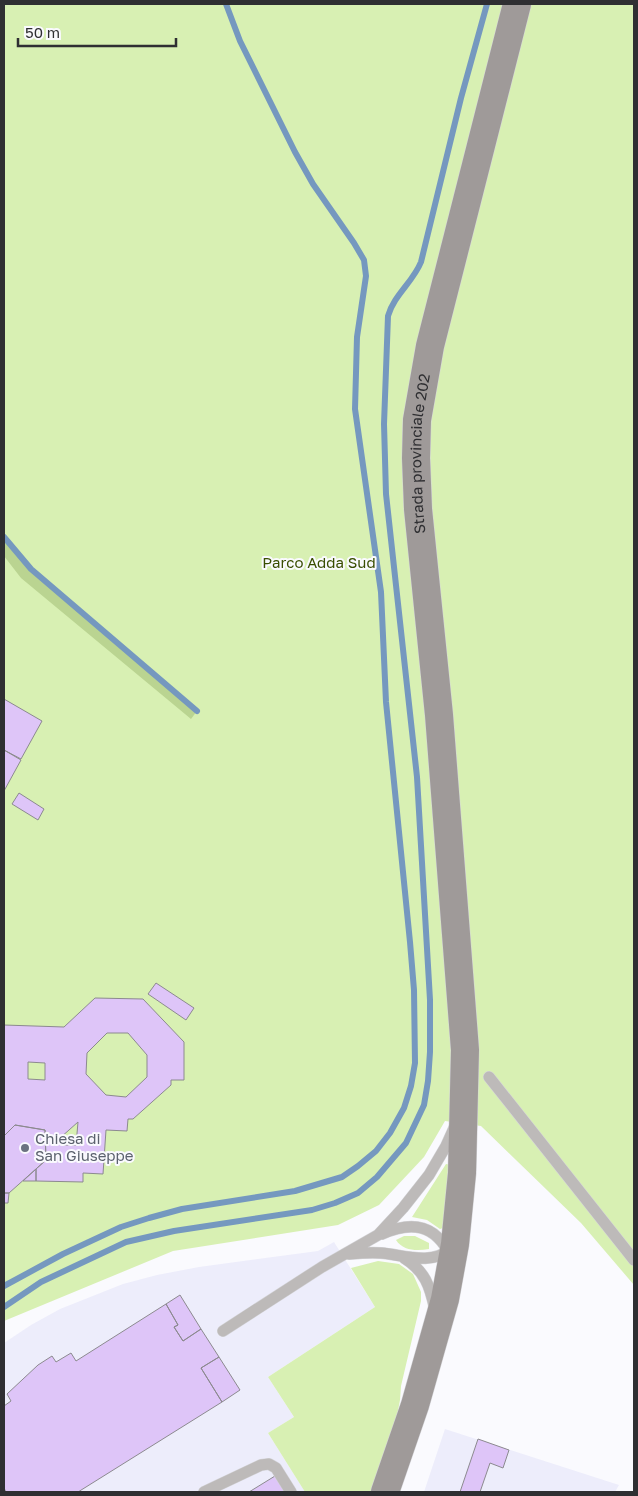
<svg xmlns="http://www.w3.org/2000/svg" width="638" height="1496" viewBox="0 0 638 1496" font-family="'Golos Text',sans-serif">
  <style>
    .built { fill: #ededfb }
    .green { fill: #d8f0b3 }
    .forest { fill: #bad491 }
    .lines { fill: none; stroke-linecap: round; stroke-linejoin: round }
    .stream { stroke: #7598bf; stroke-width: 6 }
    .building { fill: #dec5f8; stroke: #8c8a8f; fill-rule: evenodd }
    .lane-casing { stroke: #d5d5d9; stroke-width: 12 }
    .secondary-casing { stroke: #d5d5d9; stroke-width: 29 }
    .lane { stroke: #bdbab9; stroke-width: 11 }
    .secondary { stroke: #9f9a99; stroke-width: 28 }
    .worship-dot { fill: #6b7280; stroke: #fafafe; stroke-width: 2 }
    .labels { text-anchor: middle; stroke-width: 4; stroke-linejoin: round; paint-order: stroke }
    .street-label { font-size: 15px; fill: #2f2f32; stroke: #fafafe }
    .park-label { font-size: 15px; fill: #394e01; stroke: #fafafe }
    .worship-label { font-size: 15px; fill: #5b616d; stroke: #fafafe; text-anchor: start }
  </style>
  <rect width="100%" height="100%" fill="#fafafe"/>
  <path class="built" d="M334,1242L375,1307L268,1377L294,1417L268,1433L305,1492H4V1343L31,1325L60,1309L123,1284L157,1275L199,1267L318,1251Z
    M445,1429L619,1485L615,1492H424Z"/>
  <path class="green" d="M4,4H634V1285L581,1223L481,1126L445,1121L424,1157L379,1205L338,1225L173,1251L4,1321Z
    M446,1164L451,1165L443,1228L440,1229L427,1220L412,1217Z
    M404,1236H415L429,1243V1249C417,1251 403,1251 396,1240Z
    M378,1261L399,1264L413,1274L421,1292V1301L401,1386L400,1400L397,1416L372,1492H305L268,1433L294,1417L268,1377L375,1307L351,1268Z"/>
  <path class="forest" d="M4,537L31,569L197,711L191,719L21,578L4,556Z"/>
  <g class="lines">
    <path class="stream" d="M4,537L31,569L197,711
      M4,1286L63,1254L121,1227L149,1218L182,1209L295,1191L342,1177L358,1166L376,1151L390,1133L404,1108L411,1086L415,1063L414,990L410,942L386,702L381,592L355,409L357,337L366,276L364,260L354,243L313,184L295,152L240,41L226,4
      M4,1307L41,1282L126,1242L174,1231L312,1210L335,1203L358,1193L377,1177L406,1143L424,1105L428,1081L430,1052V1000L417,777L386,494L384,424L388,316C394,295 413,282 421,262L461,98L487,4"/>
  </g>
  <path class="building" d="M4,699L42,721L21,759L4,750Z
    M4,750L21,760L4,791Z
    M19,793L44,809L38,820L12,804Z
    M156,983L194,1008L186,1020L148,994Z
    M95,998L143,999L184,1042V1080H171V1085L133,1119H128L127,1131L106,1130L103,1174L83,1173V1182L36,1181V1169L46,1160L45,1130L15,1125L4,1136V1025L64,1027ZM107,1033H128L147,1055V1077L126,1097L106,1095L86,1074L87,1053ZM28,1062L45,1063V1080L28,1079ZM78,1122L76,1145H61L60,1138Z
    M15,1125L45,1130L46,1160L9,1193H4V1136Z
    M36,1169V1181H23Z
    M4,1193H9L8,1203H4Z
    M180,1295L201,1329L183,1341L174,1327L178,1325L166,1304Z
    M166,1304L178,1325L174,1327L183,1341L201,1329L219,1357L201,1368L222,1402L78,1492H6L4,1488V1406L11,1401L7,1394L38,1365L52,1356L56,1362L71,1353L76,1361Z
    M219,1357L240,1390L222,1402L201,1368Z
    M478,1439L509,1450L503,1468L490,1463L480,1492H460Z
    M275,1476L285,1492H249Z"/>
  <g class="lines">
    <g class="lane-casing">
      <path id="lane" d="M489,1077L634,1260
        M382,1234C411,1221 435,1224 450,1255
        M349,1254C360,1253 371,1252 381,1253C404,1255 430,1266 451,1249
        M404,1258C425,1271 430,1286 435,1310
        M223,1331L322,1267L378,1235L403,1208L429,1175L446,1146L455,1126
        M204,1492L261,1465L269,1464L276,1468L291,1492"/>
    </g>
    <g class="secondary-casing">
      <g id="secondary">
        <path id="s1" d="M385,1492L415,1405L445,1299L455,1244L462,1173L465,1050L439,715L418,509L416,458L417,420L430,346L517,4"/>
      </g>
    </g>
    <use href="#lane" class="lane"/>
    <use href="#secondary" class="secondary"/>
  </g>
  <circle class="worship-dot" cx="25" cy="1148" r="5"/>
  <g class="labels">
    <g class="street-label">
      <text dy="5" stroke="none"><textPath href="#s1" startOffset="1051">Strada provinciale 202</textPath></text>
    </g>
    <g class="park-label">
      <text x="319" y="568">Parco Adda Sud</text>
    </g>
    <g class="worship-label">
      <text x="35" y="1144">Chiesa di<tspan x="35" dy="17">San Giuseppe</tspan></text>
    </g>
  </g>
  <rect width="638" height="1496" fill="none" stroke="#2f2f32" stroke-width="10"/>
  <path d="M18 38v8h158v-8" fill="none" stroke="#2f2f32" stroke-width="2.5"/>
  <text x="25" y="38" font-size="15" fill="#2f2f32" stroke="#fafafe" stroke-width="4" paint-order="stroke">50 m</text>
</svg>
